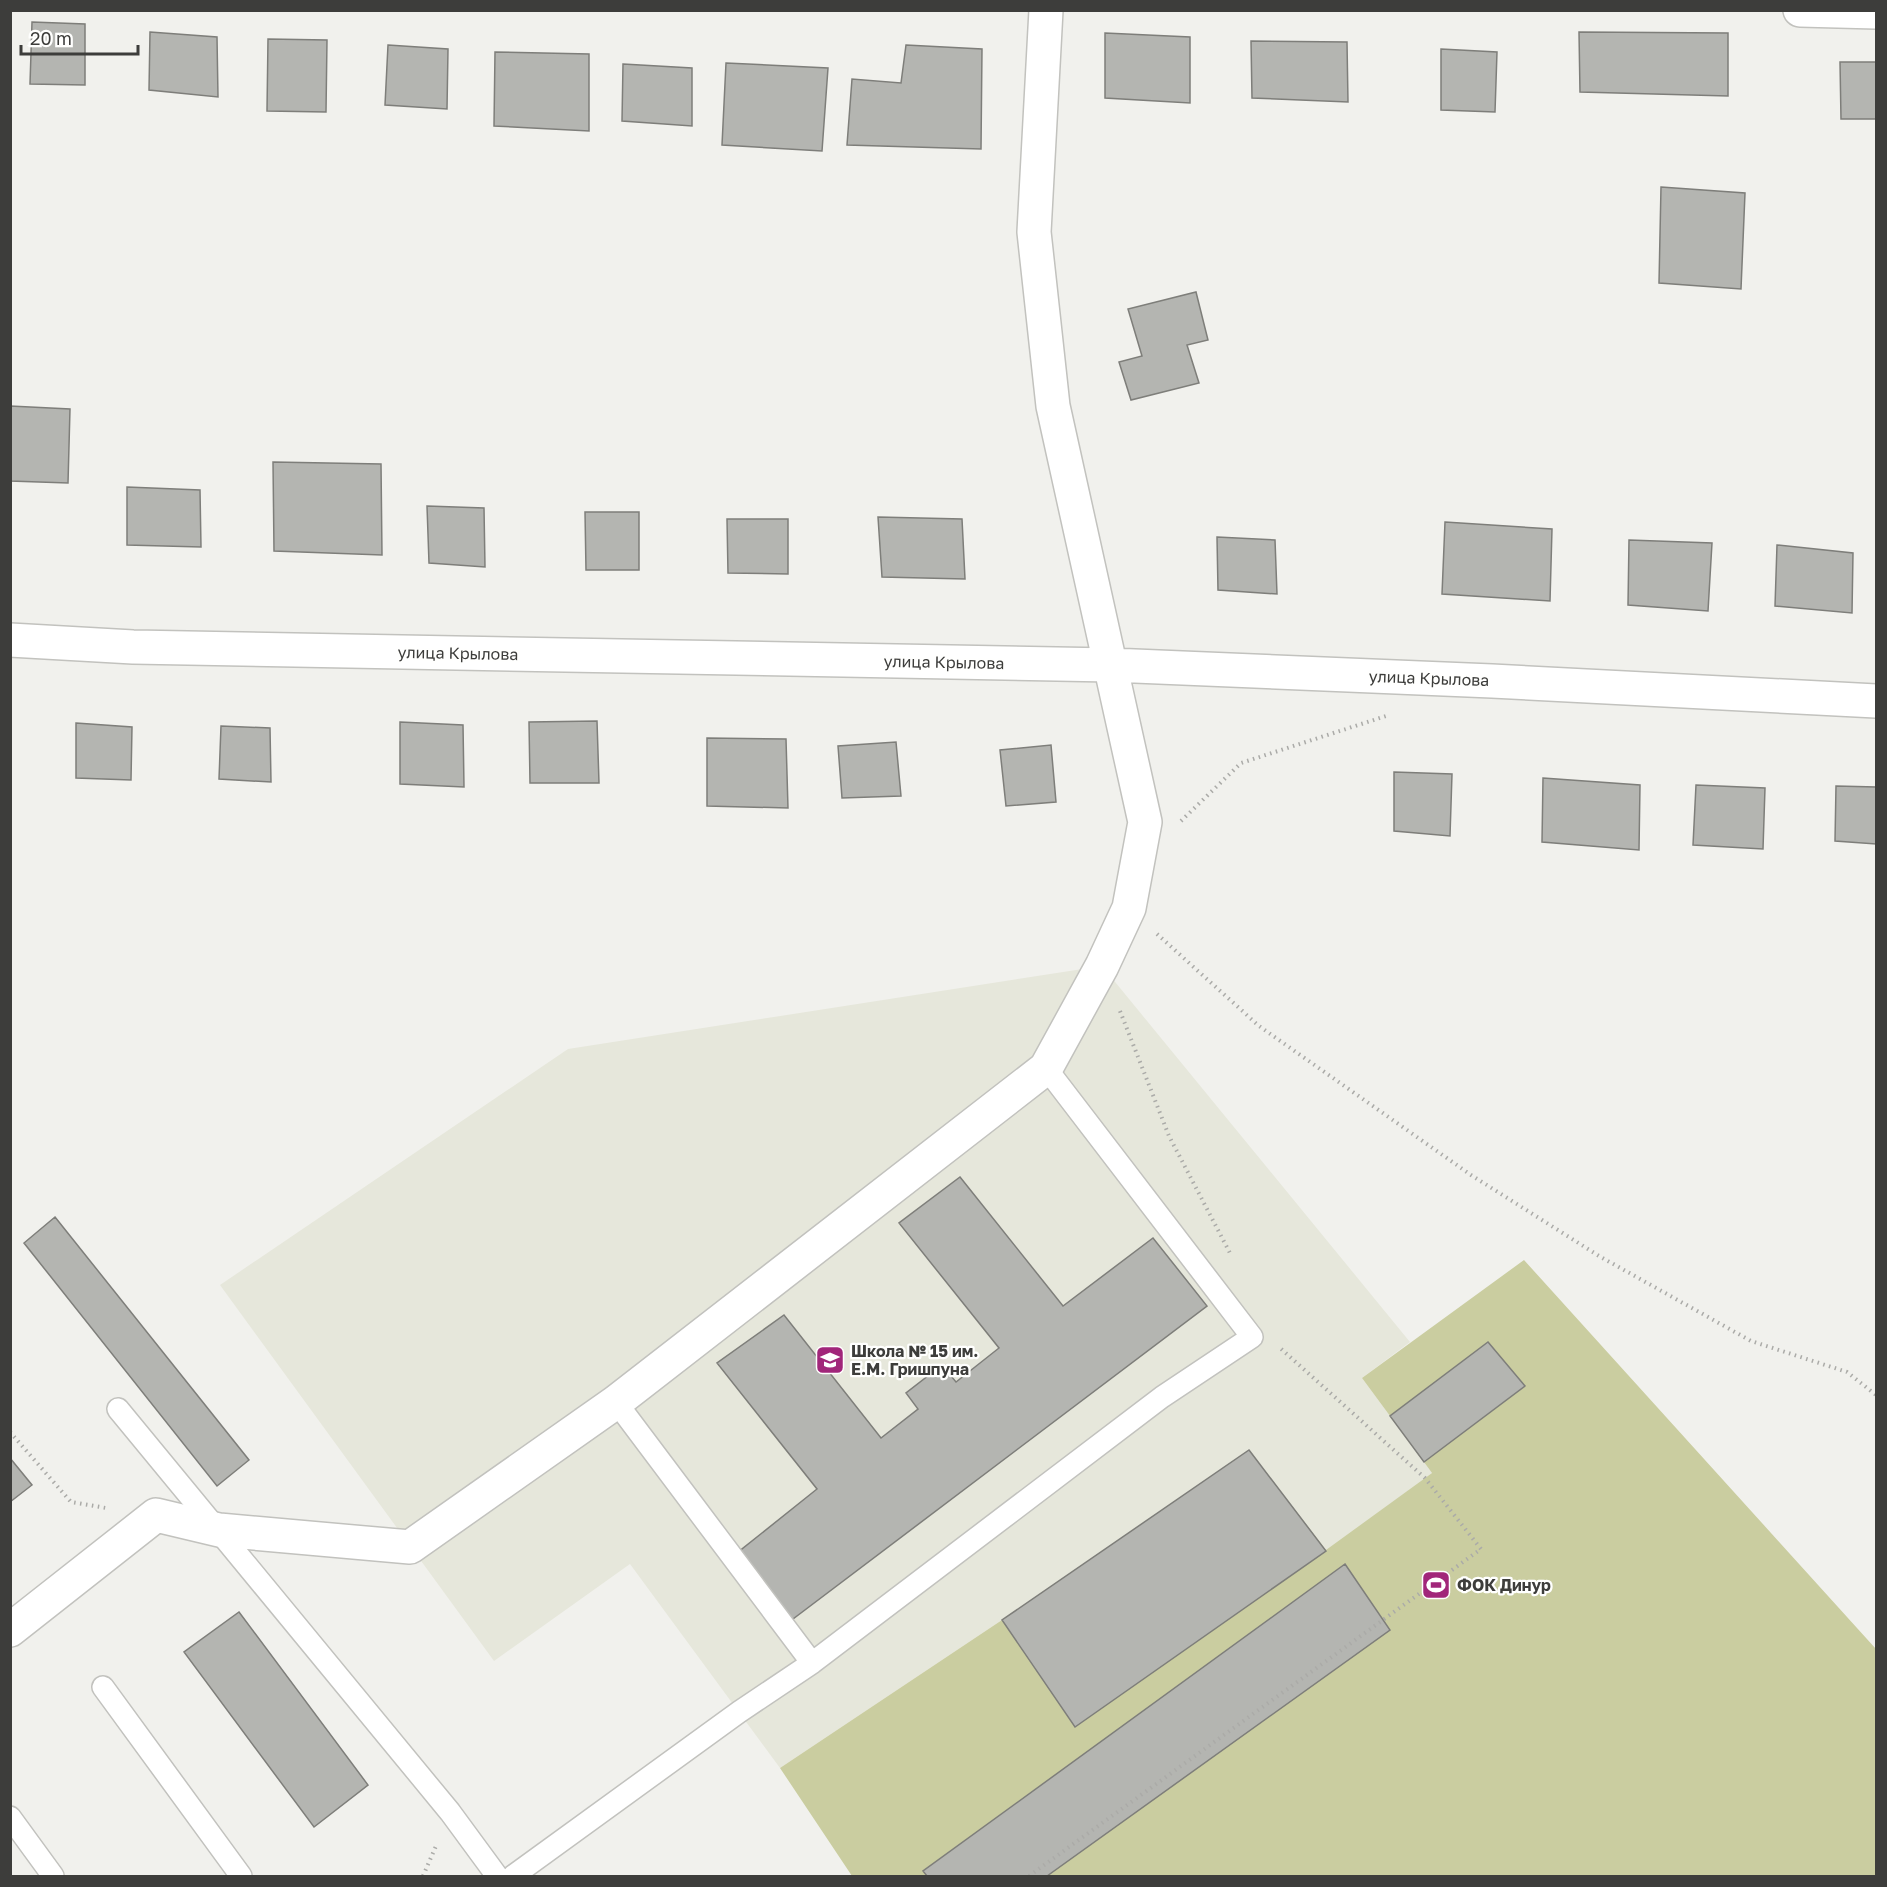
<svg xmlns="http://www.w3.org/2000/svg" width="1887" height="1887" viewBox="0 0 1887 1887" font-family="'Golos Text',sans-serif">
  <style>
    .built { fill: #e6e7db }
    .green { fill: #cacda0 }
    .building { fill: #b4b5b1; stroke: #7e7e7a; stroke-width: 1.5 }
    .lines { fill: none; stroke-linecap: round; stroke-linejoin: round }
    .lane-casing { stroke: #c2c2be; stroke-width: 24 }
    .street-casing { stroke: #c2c2be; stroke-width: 36 }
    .path { stroke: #ababa8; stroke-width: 4; stroke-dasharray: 1.5 4.5; stroke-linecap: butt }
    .lane { stroke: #fff; stroke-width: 21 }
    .street { stroke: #fff; stroke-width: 33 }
    .labels { text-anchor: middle; stroke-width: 4.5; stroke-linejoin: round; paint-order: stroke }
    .street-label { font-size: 16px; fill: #3d3d3b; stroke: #fffffe }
    .poi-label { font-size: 16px; font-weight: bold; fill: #3d3d3b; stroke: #fffffe; text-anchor: start }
  </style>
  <rect width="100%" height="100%" fill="#f1f1ed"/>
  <path class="built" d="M1102,966L1410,1342L1362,1378L1432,1473L1326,1551L1249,1450L1002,1620L780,1768L630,1564L494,1661L220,1285L568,1049Z"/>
  <path class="green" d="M1524,1260L1876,1649V1876H852L780,1768L1002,1620L1249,1450L1326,1550L1432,1473L1362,1378Z"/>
  <path class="building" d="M32,22L85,24V85L30,84Z
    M150,32L217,37L218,97L149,90Z
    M1579,32L1728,33V96L1580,92Z
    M1105,33L1190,37V103L1105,98Z
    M268,39L327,40L326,112L267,111Z
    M1251,41L1347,42L1348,102L1252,98Z
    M388,45L448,49L447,109L385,105Z
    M906,45L982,49L981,149L847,145L852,79L901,83Z
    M1441,49L1497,52L1495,112L1441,110Z
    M495,52L589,54V131L494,126Z
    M1840,62H1876V119H1841Z
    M726,63L828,68L822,151L722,145Z
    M623,64L692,68V126L622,121Z
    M1661,187L1745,193L1741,289L1659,283Z
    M1196,292L1208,340L1187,345L1199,383L1131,400L1119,362L1142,356L1128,309Z
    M10,406L70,409L68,483L10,481Z
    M273,462L381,464L382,555L274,551Z
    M127,487L200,490L201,547L127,545Z
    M427,506L484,508L485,567L429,563Z
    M585,512H639V570H586Z
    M878,517L962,519L965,579L882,577Z
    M727,519H788V574L728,573Z
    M1445,522L1552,529L1550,601L1442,594Z
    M1217,537L1275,540L1277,594L1218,590Z
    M1629,540L1712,543L1708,611L1628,605Z
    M1777,545L1853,553L1852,613L1775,606Z
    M597,721L599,783H530L529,722Z
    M400,722L463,725L464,787L400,784Z
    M76,723L132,727L131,780L76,778Z
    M221,726L270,728L271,782L219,779Z
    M707,738L786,739L788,808L707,806Z
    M896,742L901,796L842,798L838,746Z
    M1051,745L1056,802L1006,806L1000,750Z
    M1394,772L1452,774L1450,836L1394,831Z
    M1543,778L1640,785L1639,850L1542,842Z
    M1696,785L1765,788L1763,849L1693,845Z
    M1836,786L1876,787V844L1835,841Z
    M960,1177L1063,1306L1153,1238L1207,1306L789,1622L737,1553L817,1489L717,1363L784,1315L881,1438L918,1409L906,1393L942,1365L956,1382L999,1348L899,1223Z
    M55,1217L249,1460L217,1486L24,1243Z
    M1488,1342L1525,1386L1424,1462L1390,1416Z
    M1249,1450L1326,1551L1075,1727L1002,1620Z
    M10,1458L32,1485L10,1502Z
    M1345,1564L1390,1630L1047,1876H927L923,1871Z
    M239,1612L368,1785L314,1827L184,1652Z"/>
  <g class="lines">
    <g class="lane-casing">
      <path id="lane" d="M616,1402L812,1663
        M118,1409L450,1812L497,1876
        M103,1687L241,1876
        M10,1817L53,1876
        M513,1876L739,1712L812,1663L1162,1397L1252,1337L1046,1068"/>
    </g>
    <g class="street-casing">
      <path id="street" d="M1800,10L1876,12
        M10,640L133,647L1111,665L1492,681L1876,701
        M10,1630L156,1515L219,1530L410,1547L616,1402L1046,1068L1102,966L1129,908L1145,822L1053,406L1034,232L1046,10"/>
    </g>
    <path class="path" d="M1181,821L1241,763L1386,716
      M1157,934L1259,1026L1471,1175L1599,1256L1751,1341L1847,1372L1876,1395
      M1120,1011L1169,1136L1231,1255
      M10,1432L71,1502L106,1508
      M423,1876L436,1846
      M1029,1876L1481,1549L1425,1478L1279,1347"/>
    <use href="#lane" class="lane"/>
    <use href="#street" class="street"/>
  </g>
  <defs>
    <g id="school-square" transform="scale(1.5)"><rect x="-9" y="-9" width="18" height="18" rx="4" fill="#a1267a" stroke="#fffffe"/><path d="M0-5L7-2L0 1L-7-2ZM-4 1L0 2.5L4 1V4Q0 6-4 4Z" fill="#fff"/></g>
    <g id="stadium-square" transform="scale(1.5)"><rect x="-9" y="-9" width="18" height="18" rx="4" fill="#a1267a" stroke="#fffffe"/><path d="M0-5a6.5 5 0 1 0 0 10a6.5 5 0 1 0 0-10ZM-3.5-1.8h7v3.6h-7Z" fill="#fff"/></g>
  </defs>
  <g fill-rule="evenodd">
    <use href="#school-square" x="830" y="1360"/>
    <use href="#stadium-square" x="1436" y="1585"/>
  </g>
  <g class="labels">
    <g class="street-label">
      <text transform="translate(458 653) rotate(1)" y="6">улица Крылова</text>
      <text transform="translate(944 662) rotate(1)" y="6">улица Крылова</text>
      <text transform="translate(1429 678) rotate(2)" y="6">улица Крылова</text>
    </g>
    <g class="poi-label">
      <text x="851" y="1357">Школа № 15 им.<tspan x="851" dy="18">Е.М. Гришпуна</tspan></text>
      <text x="1457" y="1591">ФОК Динур</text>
    </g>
  </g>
  <rect width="1887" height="1887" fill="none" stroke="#3d3d3b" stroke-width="24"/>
  <path d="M21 45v9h117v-9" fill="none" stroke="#3d3d3b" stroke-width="3"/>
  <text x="30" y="45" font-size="18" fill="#3d3d3b" stroke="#fffffe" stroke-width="4.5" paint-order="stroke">20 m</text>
</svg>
